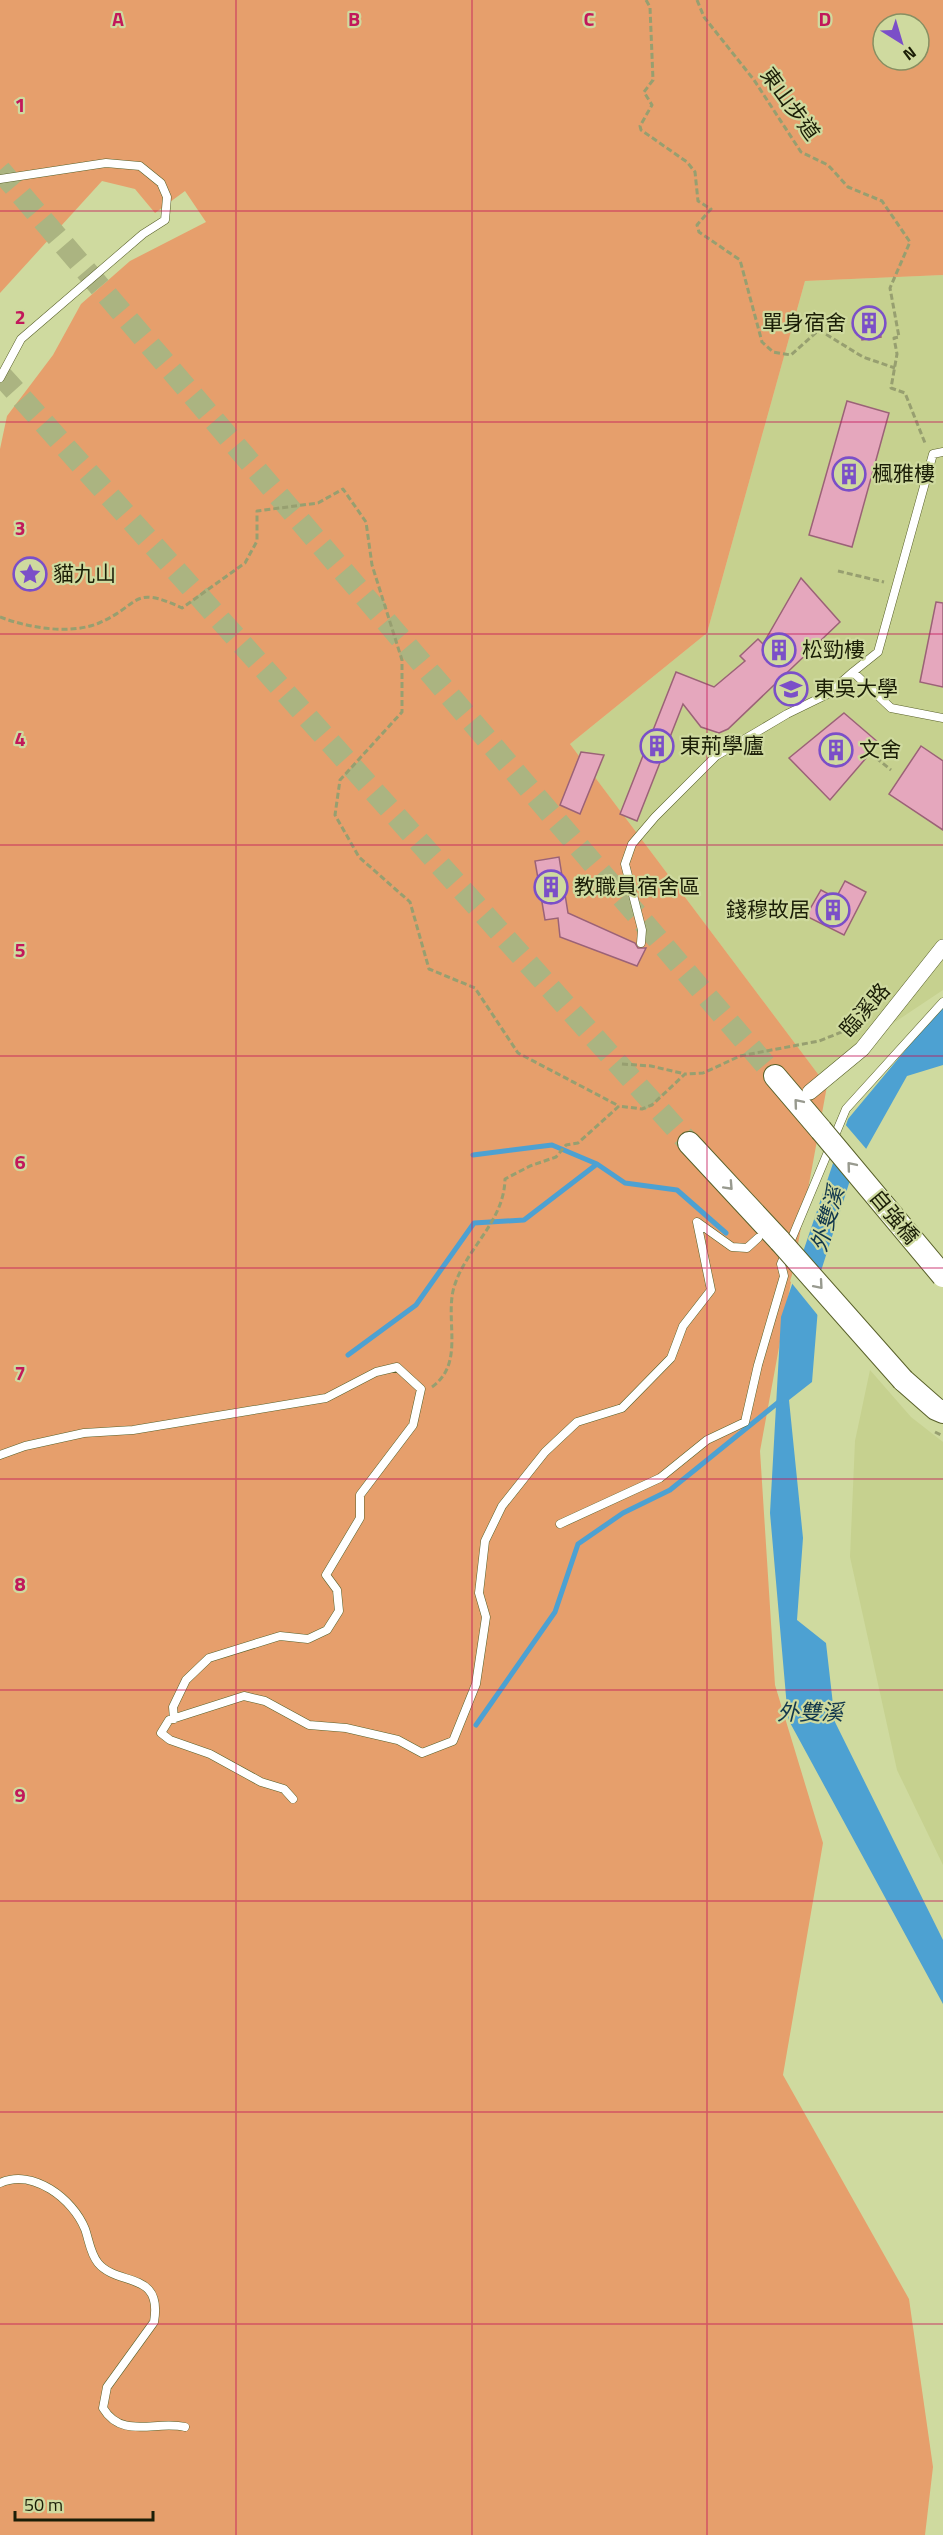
<svg xmlns="http://www.w3.org/2000/svg" width="943" height="2535" viewBox="0 0 943 2535" font-family="'Titillium Web','Noto Sans TC',sans-serif">
  <style>
    .built { fill: #c6d18f }
    .green { fill: #e69f6c; fill-rule: evenodd }
    .water { fill: #4da1d2 }
    .pier { fill: #cfda9f }
    .lines { fill: none; stroke-linecap: round; stroke-linejoin: round }
    .stream { stroke: #4da1d2; stroke-width: 5 }
    .building { fill: #e5a7bd; stroke: #9b6277; stroke-width: 1.5 }
    .secondary-tunnel { stroke: #abb481; stroke-width: 22; stroke-dasharray: 22 11; stroke-linecap: butt }
    .service-casing { stroke: #586029; stroke-width: 9 }
    .minor-casing { stroke: #586029; stroke-width: 16 }
    .secondary-casing { stroke: #586029; stroke-width: 24 }
    .path { stroke: #979f70; stroke-width: 3; stroke-dasharray: 6 3; stroke-linecap: butt }
    .service { stroke: #fff; stroke-width: 8 }
    .minor { stroke: #fff; stroke-width: 15 }
    .secondary { stroke: #fff; stroke-width: 22 }
    .secondary-bridge-casing { stroke: #586029; stroke-width: 24; stroke-linecap: butt }
    .secondary-bridge { stroke: #fff; stroke-width: 22 }
    .oneway { stroke: #989a8f }
    .grid { fill: none; stroke: #c2185b; stroke-width: 1.5; stroke-opacity: 0.55 }
    .labels { text-anchor: middle; stroke-width: 4.5; stroke-linejoin: round; paint-order: stroke }
    .street-label { font-size: 21px; fill: #1b1e07; stroke: #cfda9f }
    .poi-label { font-size: 21px; fill: #1b1e07; stroke: #cfda9f; text-anchor: start }
    .water-label { font-size: 22px; font-style: italic; fill: #12374c; stroke: #cfda9f }
    .grid-label { font-size: 20px; text-anchor: middle; font-weight: bold; fill: #c2185b; stroke: #cfda9f; stroke-width: 4.5; stroke-linejoin: round; paint-order: stroke }
  </style>
  <rect width="100%" height="100%" fill="#cfda9f"/>
  <path class="built" d="M943,275V990L871,1038L827,1086L570,744L707,633L805,281Z
    M870,1370L911,1417L943,1442V1865L897,1770L850,1557L855,1441Z"/>
  <path class="green" d="M0,0H943V275L805,281L707,633L570,744L827,1086L760,1451L775,1685L823,1843L783,2075L909,2299L933,2467L925,2535H0V449L7,416L53,355L81,304L130,261L206,222L185,191L155,213L135,189L102,181L0,293ZM883,24H919V60H883Z"/>
  <path class="water" d="M943,1005V1065L907,1076L852,1174L821,1271L812,1382L789,1400L803,1538L797,1620L826,1643L835,1722L943,1940V2004L788,1719L770,1513L781,1317L848,1119Z"/>
  <path class="pier" d="M844,1123L868,1151L852,1185L831,1160Z
    M800,1251L824,1275L820,1318L790,1281Z"/>
  <g class="lines">
    <path class="stream" d="M473,1155L552,1145L597,1164
      M348,1355L416,1305L474,1223L524,1220L597,1164L625,1183L677,1190L726,1233
      M476,1725L555,1612L578,1544L623,1513L670,1490L780,1401"/>
  </g>
  <path class="building" d="M878,316L881,337L862,340L859,320Z
    M847,401L889,413L852,547L809,535Z
    M801,578L840,622L728,729L719,733L701,727L683,704L637,821L620,814L676,672L714,687L745,661L740,656L758,639L763,644Z
    M936,602L943,603V687L920,682Z
    M844,713L879,743L830,800L789,758Z
    M921,746L943,761V830L889,794Z
    M581,752L604,755L580,814L560,805Z
    M559,857L568,913L635,943L638,948H646L637,966L560,937L558,918L545,920L535,861Z
    M845,881L866,892L844,935L806,916L821,890L836,898Z"/>
  <g class="lines">
    <path class="secondary-tunnel" d="M0,170L775,1076
      M0,374L689,1143"/>
    <g class="service-casing">
      <path id="service" d="M0,179L106,163L140,166L161,183L167,197L165,220L143,234L21,339L0,378
        M943,452L933,454L878,652L853,672L891,708L943,718
        M641,943L642,930L625,864L632,844L655,817L716,756L787,714L828,694L853,672
        M0,1455L25,1446L84,1433L133,1430L326,1398L376,1372L397,1367L421,1389L413,1425L360,1495V1518L326,1575L337,1590L339,1611L327,1630L308,1639L280,1636L209,1658L186,1680L173,1707L174,1719
        M560,1524L660,1478L707,1440L745,1422L758,1365L784,1276L781,1264L846,1109L943,1002
        M293,1799L284,1789L261,1782L210,1754L170,1740L161,1733L169,1720L244,1696L265,1701L309,1725L346,1728L398,1740L422,1753L453,1741L476,1684L486,1617L479,1593L485,1541L502,1506L545,1452L577,1422L622,1408L671,1358L683,1326L711,1290L697,1222L732,1247L747,1248L758,1238
        M0,2183C33,2168 73,2199 85,2229C89,2240 90,2253 98,2263C118,2287 163,2270 154,2322L107,2387L103,2408C122,2440 156,2420 185,2427"/>
    </g>
    <g class="minor-casing">
      <path id="minor" d="M810,1092L862,1049L943,947"/>
    </g>
    <g class="secondary-casing">
      <path id="secondary" d="M775,1076L821,1130
        M689,1143L780,1241
        M903,1380L936,1409L943,1412"/>
    </g>
    <path class="path" d="M646,0L650,7L653,80L644,92L652,105L640,126L641,130L687,162L695,172L698,201L711,209L697,225L699,232L740,260L762,342L773,352L791,355L819,330L863,357L895,368
      M697,0L704,17L754,80L801,152L828,165L848,187L882,201L910,242L890,288L899,337L894,338L897,354L891,388L905,393L925,443
      M838,571L884,582
      M0,617C29,628 70,635 99,623C141,605 131,584 182,608L245,563L257,541V511L318,503L343,489L366,522L372,565L402,660V712L340,780L335,815L359,857L410,902L429,969L475,988L518,1053L619,1106
      M869,752L891,770
      M622,1064L651,1066L685,1074
      M432,1387C464,1364 446,1324 453,1291C463,1250 504,1224 505,1179L530,1166L556,1157L566,1145L578,1143L619,1106L642,1109L652,1105L685,1074L703,1073L740,1056L819,1041L857,1026
      M935,1432L943,1436"/>
    <use href="#service" class="service"/>
    <use href="#minor" class="minor"/>
    <use href="#secondary" class="secondary"/>
    <g class="secondary-bridge-casing">
      <path id="secondary-bridge" d="M821,1130L943,1276
        M780,1241L903,1380"/>
    </g>
    <use href="#secondary-bridge" class="secondary-bridge"/>
  </g>
  <defs><path id="oneway-chevron" d="M-2-3.5L2.5 0L-2 3.5" fill="none" stroke-width="1.6" stroke-linecap="round" stroke-linejoin="round" transform="scale(1.5)"/></defs>
  <g class="oneway">
    <use href="#oneway-chevron" transform="translate(798 1103) rotate(-130)"/>
    <use href="#oneway-chevron" transform="translate(851 1166) rotate(-130)"/>
    <use href="#oneway-chevron" transform="translate(729 1186) rotate(47)"/>
    <use href="#oneway-chevron" transform="translate(819 1285) rotate(49)"/>
  </g>
  <path class="grid" d="M236,0V2535M472,0V2535M707,0V2535M0,211H943M0,422H943M0,634H943M0,845H943M0,1056H943M0,1268H943M0,1479H943M0,1690H943M0,1901H943M0,2112H943M0,2324H943"/>
  <defs>
    <g id="building-ring" transform="scale(1.725)"><circle r="9.5" fill="#cfda9f" stroke="#7b4fc8" stroke-width="1.5"/><path d="M-4-6H4V6H1V3H-1V6H-4ZM-2.5-4.3h1.7v1.8h-1.7ZM.8-4.3h1.7v1.8H.8ZM-2.5-1h1.7V.8h-1.7ZM.8-1h1.7V.8H.8Z" fill="#7b4fc8"/></g>
    <g id="sight-ring" transform="scale(1.725)"><circle r="9.5" fill="#cfda9f" stroke="#7b4fc8" stroke-width="1.5"/><path d="M0-6L1.8-2.2L6-1.7L2.9 1.2L3.7 5.4L0 3.3L-3.7 5.4L-2.9 1.2L-6-1.7L-1.8-2.2Z" fill="#7b4fc8"/></g>
    <g id="university-ring" transform="scale(1.725)"><circle r="9.5" fill="#cfda9f" stroke="#7b4fc8" stroke-width="1.5"/><path d="M0-5L7-2L0 1L-7-2ZM-4 1L0 2.5L4 1V4Q0 6-4 4Z" fill="#7b4fc8"/></g>
  </defs>
  <g fill-rule="evenodd">
    <use href="#building-ring" x="869" y="323"/>
    <use href="#building-ring" x="849" y="474"/>
    <use href="#sight-ring" x="30" y="574"/>
    <use href="#building-ring" x="779" y="650"/>
    <use href="#university-ring" x="791" y="689"/>
    <use href="#building-ring" x="657" y="746"/>
    <use href="#building-ring" x="836" y="750"/>
    <use href="#building-ring" x="551" y="887"/>
    <use href="#building-ring" x="833" y="910"/>
  </g>
  <g class="labels">
    <g class="street-label">
      <text transform="translate(790 104) rotate(54)" y="7">東山步道</text>
      <text transform="translate(865 1010) rotate(-49)" y="7">臨溪路</text>
      <text transform="translate(894 1217) rotate(50)" y="7">自強橋</text>
    </g>
    <g class="poi-label">
      <text x="846" y="330" text-anchor="end">單身宿舍</text>
      <text x="872" y="481">楓雅樓</text>
      <text x="53" y="581">貓九山</text>
      <text x="802" y="657">松勁樓</text>
      <text x="814" y="696">東吳大學</text>
      <text x="680" y="753">東荊學廬</text>
      <text x="859" y="757">文舍</text>
      <text x="574" y="894">教職員宿舍區</text>
      <text x="810" y="917" text-anchor="end">錢穆故居</text>
    </g>
    <g class="water-label">
      <text transform="translate(827 1219) rotate(-74)" y="8">外雙溪</text>
      <text x="810" y="1720">外雙溪</text>
    </g>
  </g>
  <g class="grid-label">
    <text x="118" y="26">A</text>
    <text x="354" y="26">B</text>
    <text x="589" y="26">C</text>
    <text x="825" y="26">D</text>
    <text x="20" y="112">1</text>
    <text x="20" y="324">2</text>
    <text x="20" y="535">3</text>
    <text x="20" y="746">4</text>
    <text x="20" y="957">5</text>
    <text x="20" y="1169">6</text>
    <text x="20" y="1380">7</text>
    <text x="20" y="1591">8</text>
    <text x="20" y="1802">9</text>
  </g>
  <g transform="translate(901 42) rotate(143)"><circle r="28" fill="#cfda9f" stroke="#878f62" stroke-width="1.5"/>
  <path d="M0-4.5L10 22L0 15L-10 22Z" fill="#7b4fc8"/>
  <text y="-9" font-size="16" font-weight="bold" text-anchor="middle" fill="#1b1e07">N</text>
  </g>
  <path d="M15 2511v9h138v-9" fill="none" stroke="#1b1e07" stroke-width="3"/>
  <text x="24" y="2511" font-size="18" fill="#1b1e07" stroke="#cfda9f" stroke-width="4.5" paint-order="stroke">50 m</text>
</svg>
